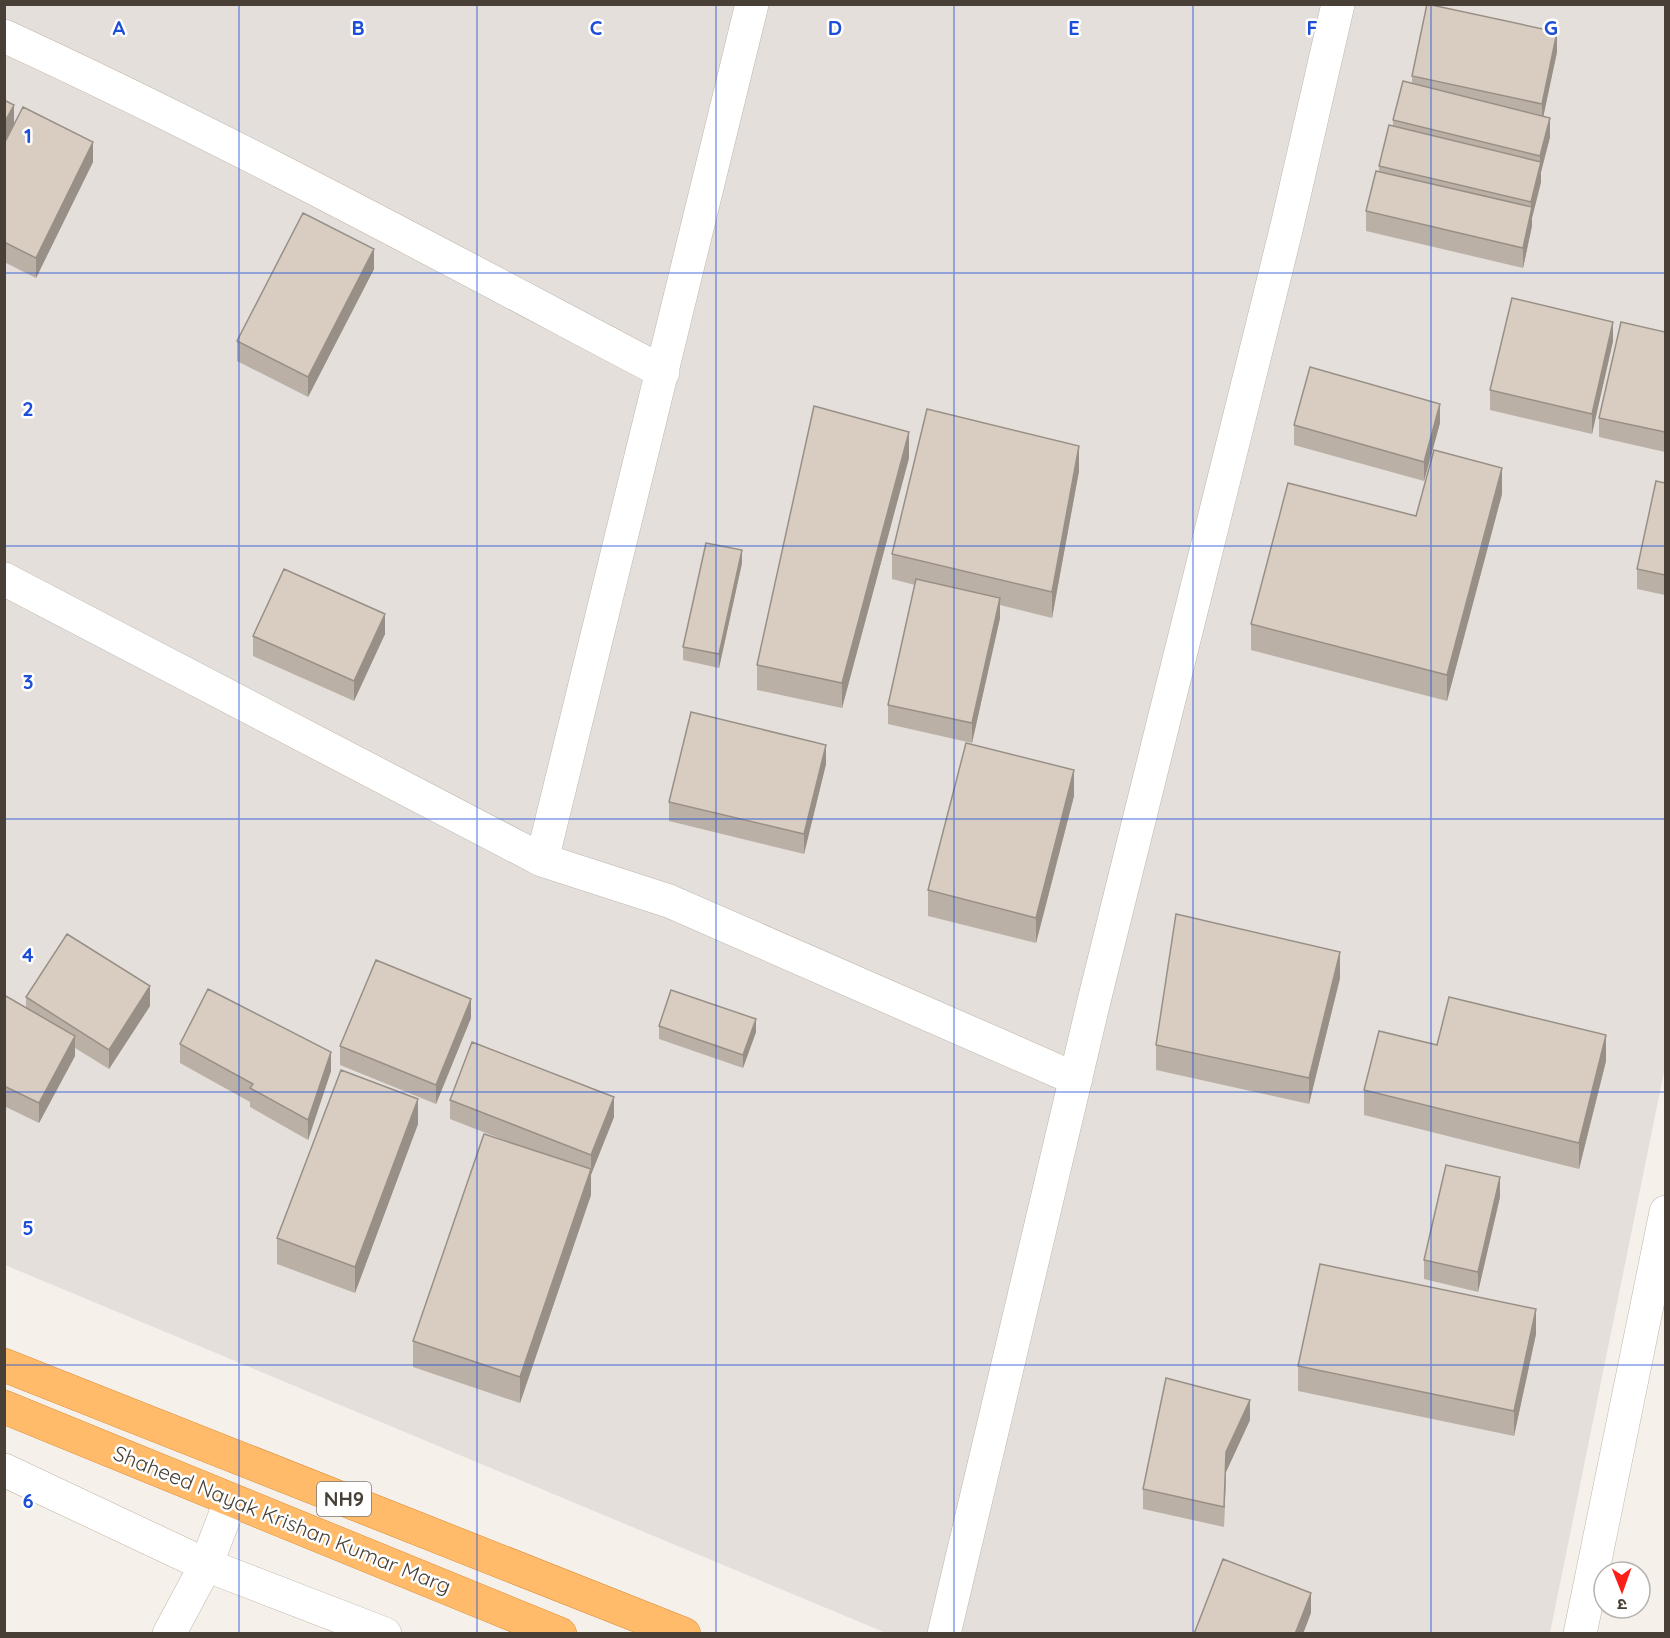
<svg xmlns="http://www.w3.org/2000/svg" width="1670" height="1638" viewBox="0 0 1670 1638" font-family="Quicksand,'Noto Sans Devanagari',sans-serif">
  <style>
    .industrial { fill: #e4dfda }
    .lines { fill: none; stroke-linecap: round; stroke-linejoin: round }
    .minor-casing { stroke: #c0b6ab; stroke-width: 34 }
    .highway-casing { stroke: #df8d39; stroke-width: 34 }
    .minor { stroke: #fff; stroke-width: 33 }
    .highway { stroke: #ffbb6a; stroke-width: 33 }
    .wall { fill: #bbb0a6 }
    .shaded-wall { fill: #989087 }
    .building { fill: #d9cdc1; stroke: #989087; stroke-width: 1.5 }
    .grid { fill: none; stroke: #1d4ed8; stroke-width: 1.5; stroke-opacity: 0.55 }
    .labels { text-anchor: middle; stroke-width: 5; stroke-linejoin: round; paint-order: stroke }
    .shield { fill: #fff; stroke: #7f7973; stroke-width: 1.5 }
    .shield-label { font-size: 20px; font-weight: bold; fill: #484037 }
    .street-label { font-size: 21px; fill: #484037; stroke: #fff }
    .grid-label { font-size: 20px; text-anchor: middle; font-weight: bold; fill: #1d4ed8; stroke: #fff; stroke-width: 5; stroke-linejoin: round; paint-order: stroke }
  </style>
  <rect width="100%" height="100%" fill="#f5f0e9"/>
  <path class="industrial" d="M4,5H1665V1067L1550,1633H886L5,1265Z"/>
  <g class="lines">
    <g class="minor-casing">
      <path id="minor" d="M4,36C228,139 445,257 663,372
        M4,579L542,860L669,901L1076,1079
        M542,860L752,4
        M4,1470L206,1565L385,1634
        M169,1634L206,1565L231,1500
        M944,1634L1093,1005L1287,226L1338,4
        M1580,1634L1666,1212"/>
    </g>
    <g class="highway-casing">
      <path id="highway" d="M4,1365L684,1634
        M4,1407L560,1634"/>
    </g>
    <use href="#minor" class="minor"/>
    <use href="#highway" class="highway"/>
  </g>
  <path class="wall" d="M1557,52L1543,116L1550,137L1541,172V182L1532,218V226L1523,268L1366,231V211L1379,171V166L1393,126V120L1412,83V76Z
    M4,144L93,162L36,278L4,262Z
    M374,269L308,397L237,361V341Z
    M1665,332V452L1599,437V418Z
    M1613,341L1592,434L1490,410V390Z
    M1440,423L1424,481L1294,445V425Z
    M909,458L842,708L757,690V665Z
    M1079,471L1052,618L1000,605V618L972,743L888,724V705L915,585L892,579V554Z
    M1665,483V595L1637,589V569Z
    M1502,494L1447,701L1251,650V624L1416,516Z
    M742,563L719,668L683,660V647Z
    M385,634L354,701L253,656V636Z
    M826,764L804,854L669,821V802Z
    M1074,796L1036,943L928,916V890Z
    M1340,978L1309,1104L1156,1070V1045Z
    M4,995L26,1008V997L150,1006L109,1069L75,1048V1056L39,1123L4,1106Z
    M471,1018L436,1104L340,1065V1046Z
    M659,1026L756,1032L743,1068L659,1039Z
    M180,1044L331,1071L308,1140L250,1107V1102L180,1063Z
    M1437,1045L1606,1061L1579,1169L1364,1115V1090Z
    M450,1100L614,1117L591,1174V1195L520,1403L413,1367V1341L504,1140L450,1119Z
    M418,1124L355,1293L277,1264V1238Z
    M1500,1197L1478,1292L1424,1279V1260Z
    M1536,1334L1514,1436L1298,1391V1366Z
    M1250,1420L1226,1472L1224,1527L1143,1509V1489Z"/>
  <path class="shaded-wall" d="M1557,32V52L1542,123V104Z
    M14,105V124L4,143V123Z
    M1550,118V137L1541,172V182L1532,218V226L1523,268V248L1531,211V202L1540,167V156Z
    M93,142V162L36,278V258Z
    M374,249V269L308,397V377Z
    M1613,322V341L1592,434V414Z
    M1440,404V423L1424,481V462Z
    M909,432V458L842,708V683Z
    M1079,446V471L1052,618V592Z
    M1502,468V494L1447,701V675Z
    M742,550V563L719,668V654Z
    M1000,598V618L972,743V723Z
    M385,614V634L354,701V681Z
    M826,745V764L804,854V834Z
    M1074,770V796L1036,943V918Z
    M1340,952V978L1309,1104V1078Z
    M150,986V1006L109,1069V1050Z
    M471,999V1018L436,1104V1085Z
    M756,1019V1032L743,1068V1055Z
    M1606,1035V1061L1579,1169V1143Z
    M75,1036V1056L39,1123V1103Z
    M331,1052V1071L308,1140V1120Z
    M614,1097V1117L591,1175V1155Z
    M418,1099V1124L355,1293V1267Z
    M591,1169V1195L520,1403V1377Z
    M1500,1177V1197L1478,1292V1272Z
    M1536,1309V1334L1514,1436V1411Z
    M1250,1400V1420L1226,1472L1224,1527L1226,1452Z
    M1311,1593V1613L1303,1634H1295Z"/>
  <path class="building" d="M1427,4L1557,32L1542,104L1412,76Z
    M1403,81L1550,118L1540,156L1393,120Z
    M4,100L14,105L4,123Z
    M23,107L93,142L36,258L4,242V144Z
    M1389,125L1541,162L1531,202L1379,166Z
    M1376,171L1532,207L1523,248L1366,211Z
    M303,213L374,249L308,377L237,341Z
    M1512,298L1613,322L1592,414L1490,390Z
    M1621,322L1665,332V432L1599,418Z
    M1310,367L1440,404L1424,462L1294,425Z
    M814,406L909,432L842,683L757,665Z
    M927,409L1079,446L1052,592L892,554Z
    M1434,450L1502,468L1447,675L1251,624L1288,483L1416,516Z
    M1656,481L1665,483V575L1637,569Z
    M706,543L742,550L719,654L683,647Z
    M284,569L385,614L354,681L253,636Z
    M916,579L1000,598L972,723L888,705Z
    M691,712L826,745L804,834L669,802Z
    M966,743L1074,770L1036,918L928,890Z
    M1176,914L1340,952L1309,1078L1156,1045Z
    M67,934L150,986L109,1050L26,997Z
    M376,960L471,999L436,1085L340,1046Z
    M208,989L331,1052L308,1120L250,1088L253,1084L180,1044Z
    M671,990L756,1019L743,1055L659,1026Z
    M4,995L75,1036L39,1103L4,1086Z
    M1449,997L1606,1035L1579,1143L1364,1090L1379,1031L1437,1045Z
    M472,1042L614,1097L591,1155L450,1100Z
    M341,1070L418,1099L355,1267L277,1238Z
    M484,1134L591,1169L520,1377L413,1341Z
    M1446,1165L1500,1177L1478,1272L1424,1260Z
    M1320,1264L1536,1309L1514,1411L1298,1366Z
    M1166,1378L1250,1400L1226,1452L1224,1507L1143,1489Z
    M1223,1559L1311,1593L1295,1634H1194Z"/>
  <path class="grid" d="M239,4V1634M477,4V1634M716,4V1634M954,4V1634M1193,4V1634M1431,4V1634M4,273H1666M4,546H1666M4,819H1666M4,1092H1666M4,1365H1666"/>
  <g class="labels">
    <rect class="shield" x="317" y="1482" width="54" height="34" rx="4.5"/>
    <g class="shield-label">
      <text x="344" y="1506">NH9</text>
    </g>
    <g class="street-label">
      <text transform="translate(282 1520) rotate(22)" y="7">Shaheed Nayak Krishan Kumar Marg</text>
    </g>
  </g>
  <g class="grid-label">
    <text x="119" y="35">A</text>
    <text x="358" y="35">B</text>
    <text x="596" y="35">C</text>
    <text x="835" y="35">D</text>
    <text x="1074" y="35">E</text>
    <text x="1312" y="35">F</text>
    <text x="1551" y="35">G</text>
    <text x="28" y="143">1</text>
    <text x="28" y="416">2</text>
    <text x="28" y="689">3</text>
    <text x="28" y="962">4</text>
    <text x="28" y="1235">5</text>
    <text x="28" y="1508">6</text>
  </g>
  <rect width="1670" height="1638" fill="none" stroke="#484037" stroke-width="12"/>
  <g transform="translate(1622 1590) rotate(179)"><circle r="28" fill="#ffffff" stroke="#b6b3af" stroke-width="1.5"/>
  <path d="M0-4.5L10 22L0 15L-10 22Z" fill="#fb1f19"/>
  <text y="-9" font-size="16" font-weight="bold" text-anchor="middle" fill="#484037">उ</text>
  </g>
</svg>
